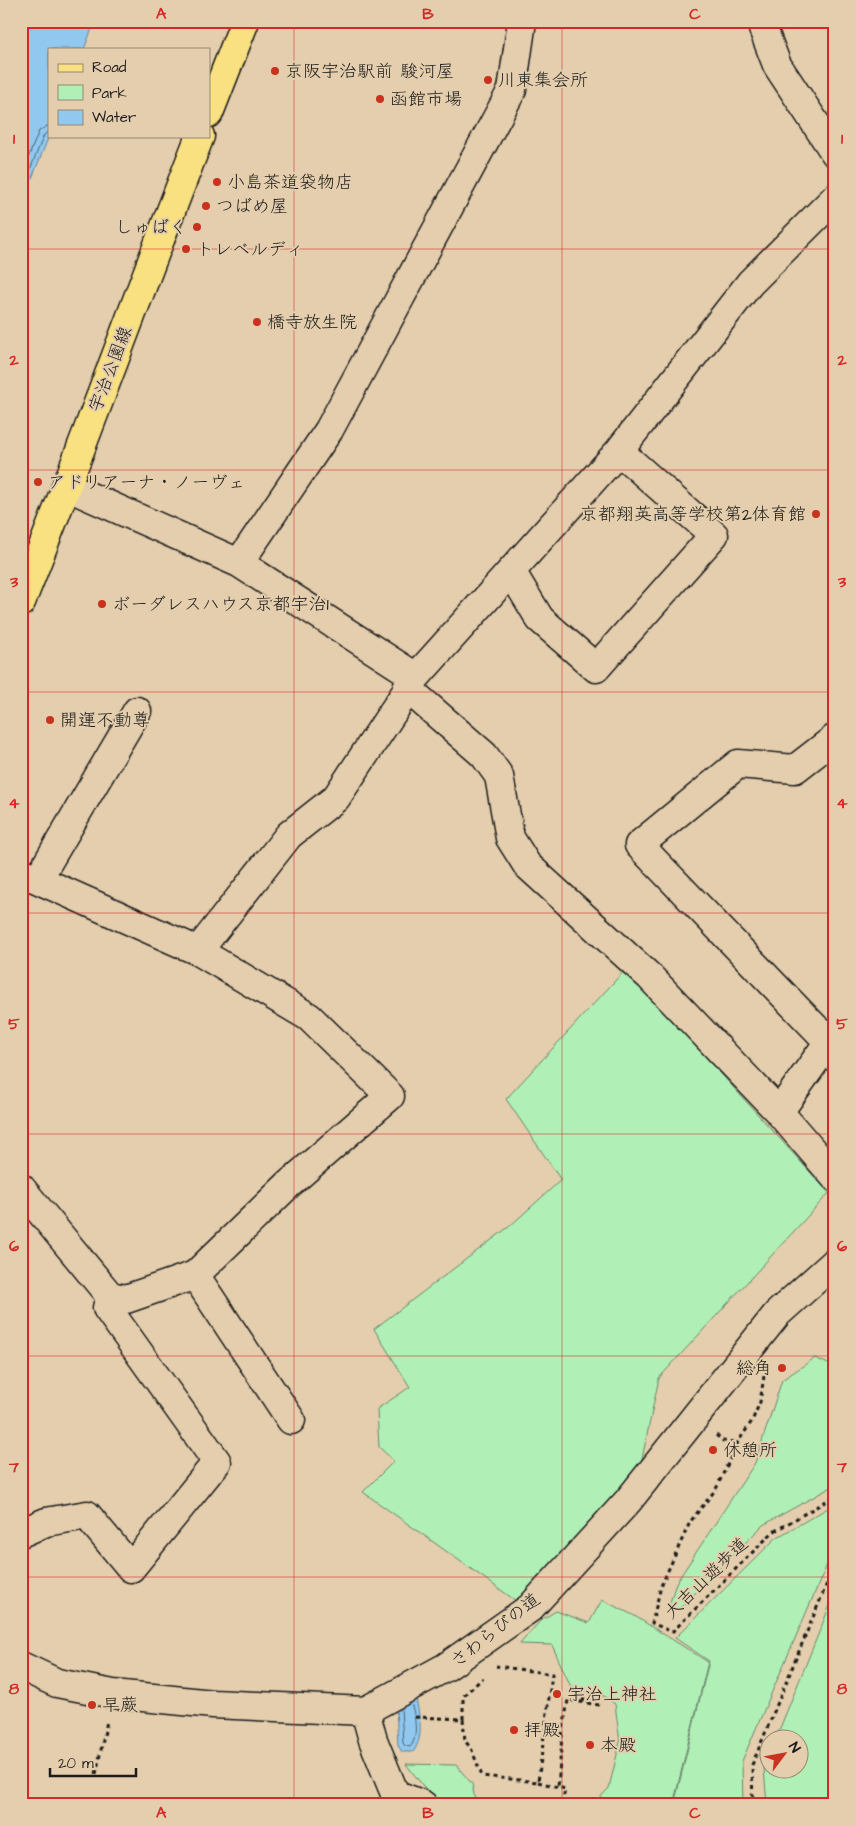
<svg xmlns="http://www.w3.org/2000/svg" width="856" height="1826" viewBox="0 0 856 1826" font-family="'Architects Daughter','Klee One',sans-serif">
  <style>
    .green { fill: #b0f0b7; stroke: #66866a }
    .water { fill: #90c8ef; stroke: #62839b }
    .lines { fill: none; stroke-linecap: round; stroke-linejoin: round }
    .shore { stroke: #4a6170; stroke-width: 1 }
    .minor-casing { stroke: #1c1c1c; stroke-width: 31 }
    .major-casing { stroke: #1c1c1c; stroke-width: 31 }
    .path { stroke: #1c1c1c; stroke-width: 3; stroke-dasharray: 4 4; stroke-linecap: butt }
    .minor { stroke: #e4cead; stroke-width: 28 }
    .major { stroke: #f9e181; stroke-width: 28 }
    .grid { fill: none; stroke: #d62828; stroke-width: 1; stroke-opacity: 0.55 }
    .poi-dot { fill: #c8321e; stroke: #e4cead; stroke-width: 2 }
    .labels { text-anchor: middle; stroke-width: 4; stroke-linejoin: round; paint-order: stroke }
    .poi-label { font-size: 18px; fill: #1c1c1c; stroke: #e4cead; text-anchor: start }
    .street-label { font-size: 18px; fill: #1c1c1c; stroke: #e4cead }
    .neatline { fill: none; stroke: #d62828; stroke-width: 2 }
    .grid-label { font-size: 16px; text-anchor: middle; font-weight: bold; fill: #d62828 }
  </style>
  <rect width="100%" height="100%" fill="#e4cead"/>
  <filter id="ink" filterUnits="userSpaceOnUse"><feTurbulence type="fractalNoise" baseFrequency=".02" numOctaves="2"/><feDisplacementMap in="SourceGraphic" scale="10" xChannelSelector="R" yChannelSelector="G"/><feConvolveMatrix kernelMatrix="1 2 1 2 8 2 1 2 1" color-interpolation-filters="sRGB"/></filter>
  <g filter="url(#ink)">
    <path class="green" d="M626,969L829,1193L659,1378L640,1468L519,1603L363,1492L394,1461L379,1447L377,1409L410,1387L374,1329L510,1226L561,1180L506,1099Z
      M815,1358L835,1367V1485L763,1525L678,1610L669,1606L676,1583L755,1463L782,1380Z
      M835,1504V1546L742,1761L743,1805H674L709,1661L675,1638L776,1538Z
      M835,1593V1805H767L764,1768L768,1757V1768H798V1738H776Z
      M602,1600L633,1615L708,1662L673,1805H593L609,1788L620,1742L615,1704L604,1696L571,1687L552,1645L520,1644L541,1620L556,1611L589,1623Z
      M406,1764L456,1765L472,1784L476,1805H438Z"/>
    <path class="water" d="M21,21H95L84,49H49V136L21,205Z
      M416,1698C419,1716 425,1736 413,1752H402L398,1745L396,1707Z"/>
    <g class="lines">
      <path class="shore" d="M21,175L39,131L49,125
        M21,192L44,135L49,131
        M401,1708L403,1743L405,1746L410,1747C419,1738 415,1714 411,1703"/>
      <g class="minor-casing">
        <path id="minor" d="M760,21L777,65L835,153
          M68,487L239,563L416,677
          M239,563L329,430L512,90L522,21
          M511,571L540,619L596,668L714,535L619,451
          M407,688L484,755L499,776L510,838L527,865L650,977L779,1112L835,1177
          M21,872L198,951L309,1017L390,1096L289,1184L195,1275L126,1299L110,1296L21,1188
          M38,879L137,711
          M198,951L289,835L336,798L416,677L619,451L750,283L835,198
          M829,1042L639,845L738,764L795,769L835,738
          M779,1112L835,1033
          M195,1275L291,1420
          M21,1533L46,1522L87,1515L131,1568L217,1462L107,1308L110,1296
          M21,1666L57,1683L113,1694L213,1704L365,1711L446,1667L530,1608L628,1501L777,1314L835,1262
          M365,1711L373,1740L395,1794L423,1805"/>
      </g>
      <g class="major-casing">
        <path id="major" d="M209,113L245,21
          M21,602C83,448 139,291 200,136"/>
      </g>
      <path class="path" d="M764,1376L760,1402L752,1421L738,1442L716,1489L690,1522L661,1586L652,1623L672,1632L773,1532L835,1496
        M716,1435L723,1441L738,1442
        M583,1702L584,1697L586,1698
        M415,1717L463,1719L465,1741L471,1748L482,1776L538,1782L552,1674L496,1666
        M463,1719V1696L483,1678
        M544,1732L562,1736L558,1787L565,1789L562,1805
        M562,1736L568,1700L599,1705
        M96,1774L107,1721
        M538,1782L558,1787
        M753,1805L752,1765L835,1564"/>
      <use href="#minor" class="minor"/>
      <use href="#major" class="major"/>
    </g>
  </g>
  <path class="grid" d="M294,21V1805M562,21V1805M21,249H835M21,470H835M21,692H835M21,913H835M21,1134H835M21,1356H835M21,1577H835"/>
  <g class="poi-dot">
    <circle cx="275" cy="71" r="5"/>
    <circle cx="488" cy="80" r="5"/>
    <circle cx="380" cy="99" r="5"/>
    <circle cx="217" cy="182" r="5"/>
    <circle cx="206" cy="206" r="5"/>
    <circle cx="197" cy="227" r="5"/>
    <circle cx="186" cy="249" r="5"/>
    <circle cx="257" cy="322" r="5"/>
    <circle cx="38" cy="482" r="5"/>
    <circle cx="816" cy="514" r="5"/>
    <circle cx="102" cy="604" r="5"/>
    <circle cx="50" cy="720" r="5"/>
    <circle cx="782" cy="1368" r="5"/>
    <circle cx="713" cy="1450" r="5"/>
    <circle cx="557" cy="1694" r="5"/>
    <circle cx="92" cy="1705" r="5"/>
    <circle cx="514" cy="1730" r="5"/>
    <circle cx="590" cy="1745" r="5"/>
  </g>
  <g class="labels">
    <g class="poi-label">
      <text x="285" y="77">京阪宇治駅前 駿河屋</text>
      <text x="498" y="86">川東集会所</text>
      <text x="390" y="105">函館市場</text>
      <text x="227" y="188">小島茶道袋物店</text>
      <text x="216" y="212">つばめ屋</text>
      <text x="187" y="233" text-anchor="end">しゅばく</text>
      <text x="196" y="255">トレベルディ</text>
      <text x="267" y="328">橋寺放生院</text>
      <text x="48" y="488">アドリアーナ・ノーヴェ</text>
      <text x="806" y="520" text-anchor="end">京都翔英高等学校第2体育館</text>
      <text x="112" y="610">ボーダレスハウス京都宇治1</text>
      <text x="60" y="726">開運不動尊</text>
      <text x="772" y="1374" text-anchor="end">総角</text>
      <text x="723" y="1456">休憩所</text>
      <text x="567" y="1700">宇治上神社</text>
      <text x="102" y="1711">早蕨</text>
      <text x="524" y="1736">拝殿</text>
      <text x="600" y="1751">本殿</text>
    </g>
    <g class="street-label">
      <text transform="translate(110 369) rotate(-69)" y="6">宇治公園線</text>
      <text transform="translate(706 1578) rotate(-44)" y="6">大吉山遊歩道</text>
      <text transform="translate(495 1630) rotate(-38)" y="6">さわらびの道</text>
    </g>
  </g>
  <rect width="856" height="1826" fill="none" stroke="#e4cead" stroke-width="55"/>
  <rect x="48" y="48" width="162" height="90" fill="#e4cead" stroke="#948773"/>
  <rect x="58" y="64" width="25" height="8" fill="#f9e181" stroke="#948773"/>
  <text x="92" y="72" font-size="15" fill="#1c1c1c">Road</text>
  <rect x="58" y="85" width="25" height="15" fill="#b0f0b7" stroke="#948773"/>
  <text x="92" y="98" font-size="15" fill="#1c1c1c">Park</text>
  <rect x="58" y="110" width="25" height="15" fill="#90c8ef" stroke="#948773"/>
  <text x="92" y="122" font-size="15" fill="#1c1c1c">Water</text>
  <g transform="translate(784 1754) rotate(58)"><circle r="24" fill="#e4cead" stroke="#948773"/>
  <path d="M0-4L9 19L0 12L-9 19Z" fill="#c8321e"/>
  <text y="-8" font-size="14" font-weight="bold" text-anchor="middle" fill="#1c1c1c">N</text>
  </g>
  <path d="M50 1768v8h86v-8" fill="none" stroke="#1c1c1c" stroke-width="2.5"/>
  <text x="58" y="1768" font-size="15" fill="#1c1c1c" stroke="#e4cead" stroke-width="4" paint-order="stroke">20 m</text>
  <rect x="28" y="28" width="800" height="1770" class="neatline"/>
  <g class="grid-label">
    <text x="161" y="19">A</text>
    <text x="428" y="19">B</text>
    <text x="695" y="19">C</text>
    <text x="14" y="144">1</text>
    <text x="842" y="144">1</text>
    <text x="14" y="365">2</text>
    <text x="842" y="365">2</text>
    <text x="14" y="587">3</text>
    <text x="842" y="587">3</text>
    <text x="14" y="808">4</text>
    <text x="842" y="808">4</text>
    <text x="14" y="1029">5</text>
    <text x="842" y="1029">5</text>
    <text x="14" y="1251">6</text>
    <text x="842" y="1251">6</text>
    <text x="14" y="1472">7</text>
    <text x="842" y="1472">7</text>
    <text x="14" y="1694">8</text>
    <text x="842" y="1694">8</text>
    <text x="161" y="1818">A</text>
    <text x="428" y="1818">B</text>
    <text x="695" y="1818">C</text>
  </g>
</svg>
